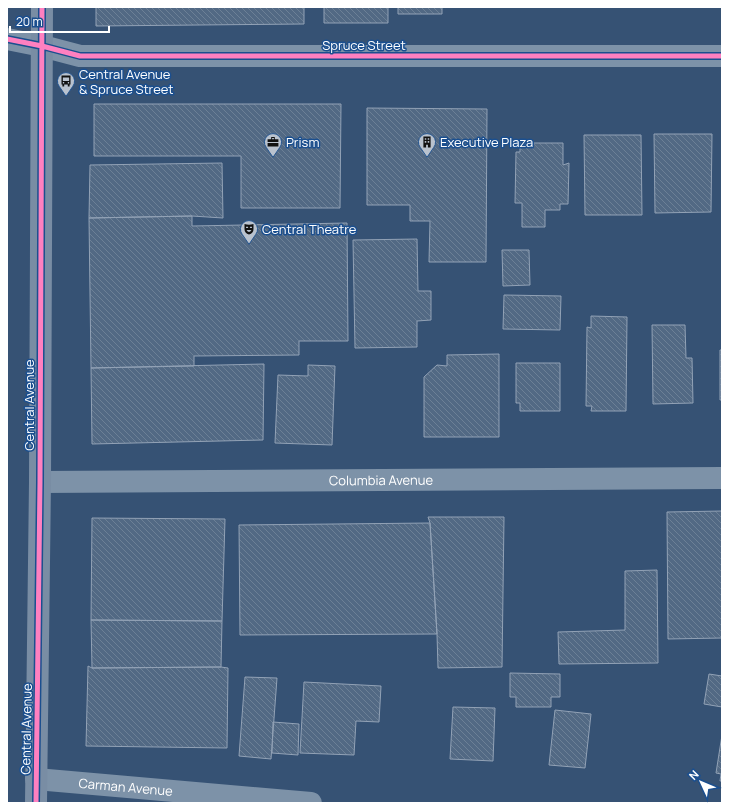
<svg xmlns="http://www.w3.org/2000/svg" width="729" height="810" viewBox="0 0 729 810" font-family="Manrope,sans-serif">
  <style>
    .building { fill: url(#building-back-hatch); stroke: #92a2b6 }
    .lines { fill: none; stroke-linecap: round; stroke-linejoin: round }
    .street { stroke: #7d92a8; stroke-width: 22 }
    .secondary { stroke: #798da4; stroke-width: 22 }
    .cycleway-casing { stroke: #1b4f8f; stroke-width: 8 }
    .cycleway { stroke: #ff80c0; stroke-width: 5 }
    .labels { text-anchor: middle; stroke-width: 3; stroke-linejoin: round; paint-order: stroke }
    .street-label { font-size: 13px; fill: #fff; stroke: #1b4f8f }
    .poi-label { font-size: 13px; fill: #fff; stroke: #1b4f8f; text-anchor: start }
  </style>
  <defs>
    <pattern id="building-back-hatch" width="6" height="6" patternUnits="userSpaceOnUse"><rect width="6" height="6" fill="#526984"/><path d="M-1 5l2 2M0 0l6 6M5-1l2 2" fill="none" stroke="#6c8096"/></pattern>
  </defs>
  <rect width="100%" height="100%" fill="#365274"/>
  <path class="building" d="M96,7H304V24L96,26Z
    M324,7H388V23H324Z
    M398,7H442V14H398Z
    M94,104H341L340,208H241V156H94Z
    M367,108L487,109L486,262H429L430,221H410V205H367Z
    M654,134H712L711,212L655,213Z
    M584,135H641L642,215H585Z
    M520,143H563V165L569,163L568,204H560V210H545V227H522V203H515L516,152H520Z
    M222,163L223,218L192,216L89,218L90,165Z
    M192,216V226L347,223L348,341H299V355L194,356V366L91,368L89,218Z
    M417,239L418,291H431V320L417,321V347L355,348L353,240Z
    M502,250H529L530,285L503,286Z
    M504,295L561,296L560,330L503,329Z
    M591,316L627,317L626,411H591L592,406H586L587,327L591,328Z
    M652,325H685L686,358H692L693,403L653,404Z
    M720,350H722V400H720Z
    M499,354V437H424V377L437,365L447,366V355Z
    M516,363H560V411H520V403H516Z
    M264,364L263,440L92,444L91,368Z
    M308,365L335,366L332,445L275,443L278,375L308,376Z
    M722,511V638L668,639L667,512Z
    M428,517H504L502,667L438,668L437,634L430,523Z
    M92,518L225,519L222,621L91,620Z
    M430,523L437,634L240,635L239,525Z
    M657,570L658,663L559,664L558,632L625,630V571Z
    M91,620L222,621L221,667L92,668Z
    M88,666L92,668L221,667L228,668L227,748L86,746Z
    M510,673L560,674V697H551V707H516V697H510Z
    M709,674L722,676V707L704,704Z
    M245,677L277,678L271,759L239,756Z
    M304,682L381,686L379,722L356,721L354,755L300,753Z
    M453,707L495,708L493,761L450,759Z
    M555,710L591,714L585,768L549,765Z
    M273,722L299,724L298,755L272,753Z
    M722,735V781H720L721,774L716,773Z"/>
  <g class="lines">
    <g class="street">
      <path d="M7,39L42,46L80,56H722"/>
      <path id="s1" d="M40,482L722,478"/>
      <path id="s2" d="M36,779L311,803"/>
    </g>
    <path class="secondary" d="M36,803L40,482L42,7"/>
    <g class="cycleway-casing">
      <path id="cycleway" d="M7,39L42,46L80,56H722
        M36,803L40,482L42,7"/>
    </g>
    <use href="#cycleway" class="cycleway"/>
  </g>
  <defs>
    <g id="bus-pin" transform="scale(0.9)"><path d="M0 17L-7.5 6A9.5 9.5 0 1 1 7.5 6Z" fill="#b9c2ce" stroke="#1b4f8f"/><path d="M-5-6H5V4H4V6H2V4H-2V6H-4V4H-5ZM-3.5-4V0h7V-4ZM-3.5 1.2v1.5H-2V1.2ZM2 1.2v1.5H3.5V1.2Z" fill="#111"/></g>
    <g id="office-pin" transform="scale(0.9)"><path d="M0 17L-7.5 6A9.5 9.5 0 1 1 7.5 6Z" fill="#b9c2ce" stroke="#1b4f8f"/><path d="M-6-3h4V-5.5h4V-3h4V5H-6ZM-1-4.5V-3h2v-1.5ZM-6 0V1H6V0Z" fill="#111"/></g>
    <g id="building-pin" transform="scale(0.9)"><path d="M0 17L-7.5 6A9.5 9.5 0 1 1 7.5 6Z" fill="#b9c2ce" stroke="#1b4f8f"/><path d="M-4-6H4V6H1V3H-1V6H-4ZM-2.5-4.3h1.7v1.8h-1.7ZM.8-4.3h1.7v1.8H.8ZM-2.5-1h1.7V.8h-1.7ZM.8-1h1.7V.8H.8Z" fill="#111"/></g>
    <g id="theatre-pin" transform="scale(0.9)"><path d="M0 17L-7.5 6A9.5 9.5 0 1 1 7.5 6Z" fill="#b9c2ce" stroke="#1b4f8f"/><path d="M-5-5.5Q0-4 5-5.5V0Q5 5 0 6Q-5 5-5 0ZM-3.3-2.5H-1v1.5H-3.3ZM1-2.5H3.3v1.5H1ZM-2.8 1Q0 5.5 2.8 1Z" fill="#111"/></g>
  </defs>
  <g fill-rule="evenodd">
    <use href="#bus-pin" x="66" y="81"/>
    <use href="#office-pin" x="273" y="142"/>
    <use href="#building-pin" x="427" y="142"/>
    <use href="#theatre-pin" x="249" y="229"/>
  </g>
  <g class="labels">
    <g class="street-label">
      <text x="364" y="50">Spruce Street</text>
      <text transform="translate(29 405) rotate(-90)" y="5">Central Avenue</text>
      <text dy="5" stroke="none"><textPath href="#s1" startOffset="341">Columbia Avenue</textPath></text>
      <text transform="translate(26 729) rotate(-89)" y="5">Central Avenue</text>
      <text dy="5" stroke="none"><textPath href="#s2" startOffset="90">Carman Avenue</textPath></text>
    </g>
    <g class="poi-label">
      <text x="79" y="79">Central Avenue<tspan x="79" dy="15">&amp; Spruce Street</tspan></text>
      <text x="286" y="147">Prism</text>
      <text x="440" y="147">Executive Plaza</text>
      <text x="262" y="234">Central Theatre</text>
    </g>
  </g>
  <rect width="729" height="810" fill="none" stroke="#ffffff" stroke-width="16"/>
  <g transform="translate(701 782) rotate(314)" stroke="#1b4f8f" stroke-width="3" paint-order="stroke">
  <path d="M0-3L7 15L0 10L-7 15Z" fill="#ffffff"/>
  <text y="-6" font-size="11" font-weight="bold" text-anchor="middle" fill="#ffffff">N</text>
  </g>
  <path d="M10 26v6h99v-6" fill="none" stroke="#ffffff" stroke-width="2"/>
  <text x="16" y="26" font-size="12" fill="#ffffff" stroke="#1b4f8f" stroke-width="3" paint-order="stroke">20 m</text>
</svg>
